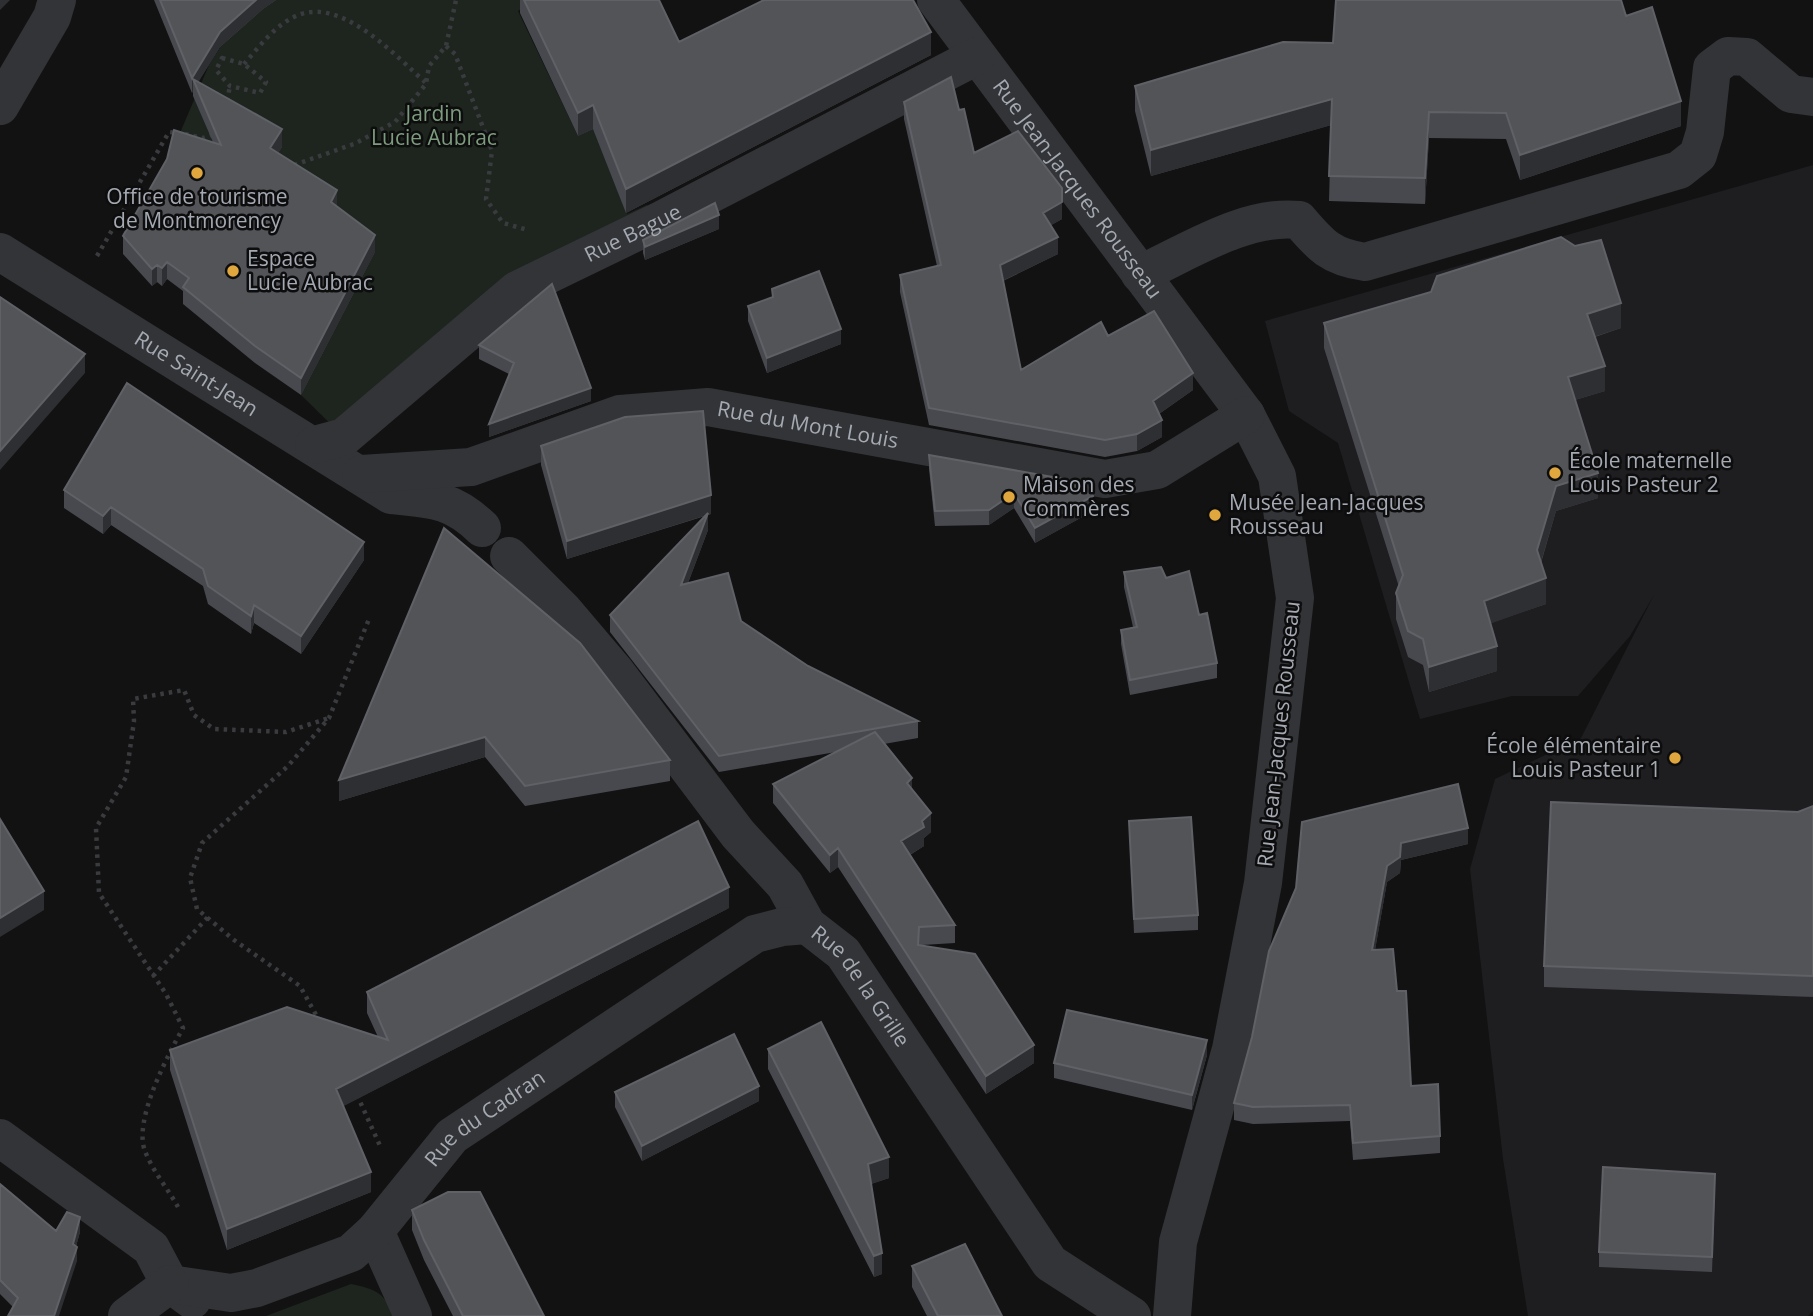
<svg xmlns="http://www.w3.org/2000/svg" width="1813" height="1316" viewBox="0 0 1813 1316" font-family="'Open Sans',sans-serif">
  <style>
    .built { fill: #1e1e20 }
    .green { fill: #1e251f }
    .lines { fill: none; stroke-linecap: round; stroke-linejoin: round }
    .path { stroke: #393b3e; stroke-width: 4.5; stroke-dasharray: 3.5 5; stroke-linecap: butt }
    .minor { stroke: #333437; stroke-width: 38 }
    .wall { fill: #48494e }
    .shaded-wall { fill: #2e2f32 }
    .building { fill: #525458; stroke: #5f6166; stroke-width: 2 }
    .poi-dot { fill: #dfa73d; stroke: #0d0d0e; stroke-width: 2.5 }
    .labels { text-anchor: middle; stroke-width: 5; stroke-linejoin: round; paint-order: stroke }
    .park-label { font-size: 21px; fill: #7d9c7e; stroke: #0d0d0e }
    .street-label { font-size: 21px; fill: #a4a9b2; stroke: #0d0d0e }
    .poi-label { font-size: 21px; fill: #a4a9b2; stroke: #0d0d0e; text-anchor: start }
  </style>
  <rect width="100%" height="100%" fill="#121213"/>
  <path class="built" d="M1813,165V1311L1808,1316H1528L1503,1159L1470,869L1495,779L1581,738L1654,595L1630,636L1578,696H1512L1420,719L1338,443L1289,411L1265,321Z"/>
  <path class="green" d="M250,0H534L518,11L578,136L594,128L627,214L647,205L659,221L344,437L301,395L375,252L231,164L174,147L209,65Z
    M351,1284C378,1290 382,1292 396,1316H266Z"/>
  <g class="lines">
    <path class="path" d="M446,46L455,54L492,151L486,199L503,223L528,230
      M222,58L244,64L266,82L260,93L230,86L216,70Z
      M244,64C260,46 277,22 301,14C345,0 397,57 426,83
      M227,101L230,86
      M185,134L203,138L214,134
      M294,165L354,144L395,122L426,84L429,66L446,46L456,0
      M97,256L169,132L177,133
      M153,976L208,917
      M320,1022L300,986L234,940L197,909L190,878L202,843L288,766L329,718L369,619
      M357,1095L381,1148
      M178,1207C168,1189 152,1170 145,1151C133,1120 168,1055 183,1028L166,994L99,893L96,828L126,777L134,721L133,699L184,690L194,715L214,729L286,732L329,718"/>
    <g class="minor">
      <path id="s1" d="M936,0L1246,415L1277,476L1295,598L1263,883L1231,1049L1178,1242L1172,1316"/>
      <path d="M0,106L52,17L57,0"/>
      <path id="s2" d="M0,252L391,495C432,499 452,499 482,528"/>
      <path d="M1140,274C1188,252 1246,214 1299,220C1321,246 1331,257 1365,262L1679,170L1698,155L1705,132L1712,68L1728,56L1747,57L1791,94L1813,97"/>
      <path id="s3" d="M314,445L344,437L517,290L659,221L977,56"/>
      <path id="s4" d="M361,474L471,467L620,414L708,407L1105,479L1157,470L1246,415"/>
      <path id="s5" d="M509,556L564,611L615,671L738,834L785,885L807,925L843,953L1050,1263L1132,1316"/>
      <path d="M0,1138L151,1248L170,1284L192,1300"/>
      <path d="M375,1231L413,1316"/>
      <path id="s6" d="M170,1284L231,1293L257,1288L351,1253L375,1231L452,1136L755,934L782,927L807,925"/>
      <path d="M127,1316L170,1284"/>
    </g>
  </g>
  <path class="wall" d="M154,0H276L263,9L220,47L198,82L282,147L278,153L337,207L375,252L301,395L255,363L183,304V291L167,279L162,286L157,282L152,286L123,254V236L213,142L193,96V91L192,93Z
    M520,0H659L679,42L931,55L626,213L593,129L578,136L520,13Z
    M1626,16L1681,126L1520,180L1506,139L1429,138L1425,204L1329,201L1331,125L1151,176L1135,111V86Z
    M904,102L959,110L974,153L1062,219L1051,225L1058,254L1003,281L1021,370L1108,336L1193,390L1159,414L1162,437L1137,451L1105,457L929,425L900,292V275L937,266L904,119Z
    M719,229L645,260L643,253V240Z
    M772,289L841,344L767,373L748,321V306L772,298Z
    M1324,323L1621,328L1595,337L1605,391L1575,400L1598,498L1556,511L1541,563L1546,604L1490,623L1497,671L1429,692L1423,665L1408,657L1396,619V593L1399,587L1324,348Z
    M479,345L591,401L489,437L509,374L479,359Z
    M541,446L711,514L708,515V530L688,583L741,621L808,666L918,721V738L884,744L912,789L931,832L924,838V846L910,855L955,925V943L922,945L1034,1063L986,1094L838,867L830,873L773,803V784L836,752L719,772L610,632V615L705,516L567,559L541,465Z
    M929,455L1093,511L1035,543L1014,508L989,525L935,526L929,469Z
    M64,490L364,560L301,654L254,623L251,634L208,604L203,586L111,525L103,534L64,508Z
    M444,528L670,760V781L525,806L485,757L339,801Z
    M1124,572L1166,578L1217,663V678L1130,695L1121,644V630L1133,627L1124,587Z
    M1813,806V997L1544,987V966L1798,812Z
    M1129,821L1198,915V930L1134,933Z
    M1468,828V844L1401,860L1400,873L1387,882L1375,950L1397,991L1411,1086L1440,1136V1153L1353,1160L1350,1121L1253,1124L1234,1120V1103L1296,888Z
    M729,908L343,1106L371,1192L227,1250L170,1070V1050L378,1037L367,1013V992Z
    M768,1049L889,1178L871,1184L882,1274L874,1277L768,1069Z
    M1207,1055L1192,1110L1054,1078V1063Z
    M615,1092L759,1101L642,1161L615,1107Z
    M0,1184L56,1231L80,1232L76,1246L77,1261L13,1307L0,1294Z
    M1715,1189L1712,1272L1599,1267V1252Z
    M412,1210L544,1316H453L424,1260L412,1230Z
    M912,1266L1002,1316H927L912,1287Z"/>
  <path class="shaded-wall" d="M0,0H10L0,10Z
    M256,0H276L263,9L220,47L196,86L193,79V91L192,93V78L220,32Z
    M931,32V55L626,213V189Z
    M1332,99V125L1151,176V150Z
    M1681,101V126L1520,180V155Z
    M593,105V129L578,136V113Z
    M1429,112V138L1425,204V178Z
    M282,129V147L270,165V148Z
    M337,190V208L331,202Z
    M1062,202V219L1043,230V213Z
    M719,215V229L645,260V247Z
    M375,235V252L301,395V378Z
    M1058,237V254L1000,282V265Z
    M167,262V279L162,286V268Z
    M157,265V282L152,286V269Z
    M1621,303V328L1587,339V314Z
    M841,329V344L767,373V358Z
    M85,354V373L0,470V451Z
    M1605,366V391L1568,402V377Z
    M1193,373V390L1153,418V401Z
    M591,388V401L489,437V424Z
    M1162,420V437L1137,451V434Z
    M1598,473V498L1556,511L1537,575V550L1556,486Z
    M1014,493V508L989,525V510Z
    M711,495V514L708,515V530L681,601V585L707,515L567,559V541Z
    M1093,496V511L1035,543V528Z
    M111,507V525L103,534V516Z
    M364,542V560L301,654V636Z
    M1546,578V604L1484,626V601Z
    M254,605V623L251,634V616Z
    M1497,646V671L1429,692V667Z
    M485,737V757L339,801V780Z
    M912,778V796L907,783Z
    M931,813V832L924,838V846L901,860V841L922,821Z
    M1468,828V844L1401,860L1400,873L1387,882L1372,967V950L1387,866L1401,843Z
    M838,848V867L830,873V855Z
    M729,887V908L336,1110V1089Z
    M44,891V910L0,937V918Z
    M1207,1040V1055L1192,1110V1095Z
    M1034,1045V1063L986,1094V1076Z
    M759,1086V1101L642,1161V1146Z
    M889,1157V1178L868,1185V1164Z
    M371,1172V1192L227,1250V1229Z
    M80,1217V1232L73,1258V1244Z
    M77,1247V1261L59,1316H54Z
    M882,1253V1274L874,1277V1256Z"/>
  <path class="building" d="M160,0H256L220,32L192,78Z
    M524,0H659L679,42L764,0H913L931,32L626,189L593,105L578,113Z
    M1336,0H1621L1626,16L1652,7L1681,101L1520,155L1506,113L1429,112L1425,178L1329,176L1332,99L1151,150L1135,86L1283,42L1333,43Z
    M951,77L959,110L964,109L974,153L1018,131L1062,188V202L1043,213L1058,237L1000,265L1021,370L1101,322L1108,336L1154,311L1193,373L1153,401L1162,420L1137,434L1105,440L929,408L900,275L941,265L904,102Z
    M193,79L282,129L270,148L337,190L331,202L375,235L301,378L255,346L183,287L189,278L167,262L162,268L157,265L152,269L123,236L167,159L174,130L221,145Z
    M715,203L719,215L645,247L643,240Z
    M1561,237L1575,246L1601,240L1621,303L1587,314L1605,366L1568,377L1598,473L1556,486L1537,550L1546,578L1484,601L1497,646L1429,667L1423,639L1408,631L1396,593L1403,575L1324,323L1431,292L1437,276Z
    M819,271L841,329L767,358L748,306L773,297L772,289Z
    M552,284L591,388L489,424L514,363L479,345Z
    M0,297L85,354L0,451Z
    M127,383L364,542L301,636L254,605L251,616L208,586L203,569L111,507L103,516L64,490Z
    M703,411L711,495L567,541L541,446L625,417Z
    M929,455L1086,483L1093,496L1035,528L1014,493L989,510L935,511Z
    M708,513L681,585L728,573L741,621L808,666L918,721L719,756L610,615Z
    M444,528L580,643L670,760L525,786L485,737L339,780Z
    M1161,567L1166,578L1189,571L1199,615L1207,613L1217,663L1130,680L1121,630L1137,627L1124,572Z
    M875,732L912,778L907,783L931,813L922,821L924,827L901,841L955,925L919,927L918,945L975,954L1034,1045L986,1076L838,848L830,855L773,784Z
    M1458,784L1468,828L1401,843L1400,857L1387,866L1372,950L1393,949L1397,991H1406L1411,1086L1438,1084L1440,1136L1353,1143L1350,1105L1253,1107L1234,1103L1252,1037L1269,951L1296,888L1302,822Z
    M1551,802L1798,812L1813,806V976L1544,966Z
    M1191,817L1198,915L1134,919L1129,821Z
    M0,819L44,891L0,918Z
    M698,821L729,887L336,1089L371,1172L227,1229L170,1050L287,1007L388,1040L367,992Z
    M1067,1010L1207,1040L1192,1095L1054,1063Z
    M821,1022L889,1157L868,1164L882,1253L874,1256L768,1049Z
    M734,1034L759,1086L642,1146L615,1092Z
    M1603,1167L1715,1174L1712,1257L1599,1252Z
    M0,1184L56,1231L67,1212L80,1217L73,1244L77,1247L54,1316H8L18,1298L0,1280Z
    M448,1192H480L544,1316H463L424,1240L412,1210Z
    M965,1244L1002,1316H938L912,1266Z"/>
  <g class="poi-dot">
    <circle cx="197" cy="173" r="7"/>
    <circle cx="233" cy="271" r="7"/>
    <circle cx="1555" cy="473" r="7"/>
    <circle cx="1009" cy="497" r="7"/>
    <circle cx="1215" cy="515" r="7"/>
    <circle cx="1675" cy="758" r="7"/>
  </g>
  <g class="labels">
    <g class="park-label">
      <text x="434" y="121">Jardin<tspan x="434" dy="24">Lucie Aubrac</tspan></text>
    </g>
    <g class="street-label">
      <text dy="7" stroke="none"><textPath href="#s1" startOffset="236">Rue Jean-Jacques Rousseau</textPath></text>
      <text dy="7" stroke="none"><textPath href="#s3" startOffset="387">Rue Bague</textPath></text>
      <text dy="7" stroke="none"><textPath href="#s2" startOffset="231">Rue Saint-Jean</textPath></text>
      <text dy="7" stroke="none"><textPath href="#s4" startOffset="458">Rue du Mont Louis</textPath></text>
      <text transform="translate(1279 734) rotate(-84)" y="7">Rue Jean-Jacques Rousseau</text>
      <text dy="7" stroke="none"><textPath href="#s5" startOffset="558">Rue de la Grille</textPath></text>
      <text dy="7" stroke="none"><textPath href="#s6" startOffset="380">Rue du Cadran</textPath></text>
    </g>
    <g class="poi-label">
      <text x="197" y="204" text-anchor="middle">Office de tourisme<tspan x="197" dy="24">de Montmorency</tspan></text>
      <text x="247" y="266">Espace<tspan x="247" dy="24">Lucie Aubrac</tspan></text>
      <text x="1569" y="468">École maternelle<tspan x="1569" dy="24">Louis Pasteur 2</tspan></text>
      <text x="1023" y="492">Maison des<tspan x="1023" dy="24">Commères</tspan></text>
      <text x="1229" y="510">Musée Jean-Jacques<tspan x="1229" dy="24">Rousseau</tspan></text>
      <text x="1661" y="753" text-anchor="end">École élémentaire<tspan x="1661" dy="24">Louis Pasteur 1</tspan></text>
    </g>
  </g>
</svg>
